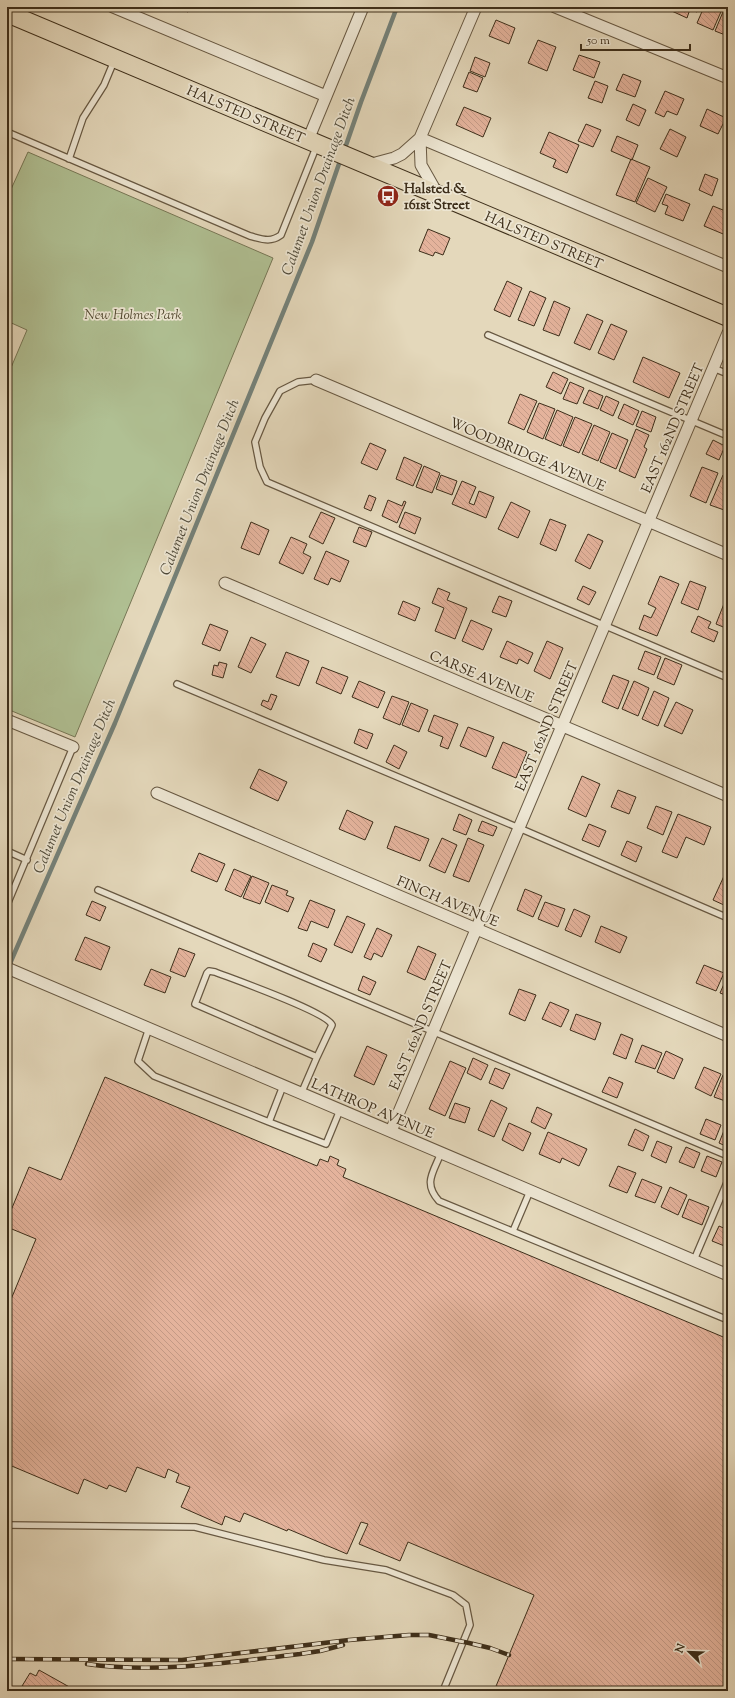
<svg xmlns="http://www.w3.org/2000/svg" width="735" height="1698" viewBox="0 0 735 1698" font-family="'Sorts Mill Goudy',serif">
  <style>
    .green { fill: #b0c093; stroke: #767756 }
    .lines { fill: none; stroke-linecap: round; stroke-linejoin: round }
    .stream { stroke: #748179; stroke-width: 4.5 }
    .building { fill: url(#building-back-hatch); stroke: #3d2e1a }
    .service-casing { stroke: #675842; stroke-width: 8 }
    .minor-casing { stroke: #675842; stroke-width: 13 }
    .primary-casing { stroke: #3d2e1a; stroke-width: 20 }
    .service { stroke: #ede6d3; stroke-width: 5.5 }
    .minor { stroke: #ede6d3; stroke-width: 11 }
    .primary { stroke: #e4d8bb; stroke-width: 18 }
    .rail-casing { stroke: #3d2e1a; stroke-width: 4.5 }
    .rail { stroke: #ede6d3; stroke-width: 3; stroke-dasharray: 9; stroke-linecap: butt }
    .labels { text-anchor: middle; stroke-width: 3.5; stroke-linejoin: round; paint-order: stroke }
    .street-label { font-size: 14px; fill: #3d2e1a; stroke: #ede6d3 }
    .poi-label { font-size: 14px; font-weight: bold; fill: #3d2e1a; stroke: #ede6d3; text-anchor: start }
    .park-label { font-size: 14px; font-style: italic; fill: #544b32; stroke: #ede6d3 }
    .water-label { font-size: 15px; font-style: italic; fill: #4f4a3a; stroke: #ede6d3 }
  </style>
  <defs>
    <pattern id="building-back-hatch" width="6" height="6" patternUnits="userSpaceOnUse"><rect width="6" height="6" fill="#e4b39c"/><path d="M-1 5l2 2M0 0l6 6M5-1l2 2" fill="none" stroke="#c49a86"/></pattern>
  </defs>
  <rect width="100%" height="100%" fill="#e4d8bb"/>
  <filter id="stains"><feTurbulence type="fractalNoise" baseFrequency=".005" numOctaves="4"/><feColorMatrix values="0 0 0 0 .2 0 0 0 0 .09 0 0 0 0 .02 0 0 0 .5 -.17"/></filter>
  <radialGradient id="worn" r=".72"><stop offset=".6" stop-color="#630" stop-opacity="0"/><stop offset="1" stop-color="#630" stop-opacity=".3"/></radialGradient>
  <path class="green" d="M28,152L273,258L75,737L7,709V377L27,330L7,321V198Z"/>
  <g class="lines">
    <path class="stream" d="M344,151L361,102L397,7
      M8,968L115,723L312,242L341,158"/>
  </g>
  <path class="building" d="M175,7H190L188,12Z
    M663,7H699L697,12L690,9L687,18Z
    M704,7H723L713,30L697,23Z
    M725,7H728V36L715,31Z
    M496,20L515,28L509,44L489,36Z
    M538,40L556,47L547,71L528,63Z
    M579,55L600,62L594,78L573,70Z
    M475,57L490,63L485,77L470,71Z
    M469,72L483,78L477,92L463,87Z
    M623,74L641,81L635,97L616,90Z
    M595,81L608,86L602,103L588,98Z
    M665,91L684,99L677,115L667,111L664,117L655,113Z
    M633,104L646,110L639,126L626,120Z
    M464,107L491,118L483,137L456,125Z
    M707,109L726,118L718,134L700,126Z
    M586,124L601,130L593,147L578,141Z
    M670,129L686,137L677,157L660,149Z
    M549,132L579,145L567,173L553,167L556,160L540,153Z
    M617,136L638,145L632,160L611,151Z
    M631,159L650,167L635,202L616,195Z
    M705,174L718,179L712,196L699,190Z
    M648,178L667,187L655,212L636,203Z
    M666,194L690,204L683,221L665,214L668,206L662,204Z
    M713,206L728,212V236L704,226Z
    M428,229L450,238L443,255L435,252L433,256L419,251Z
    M507,281L522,288L510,317L494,310Z
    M530,291L546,298L534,326L518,320Z
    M554,301L570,308L559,336L543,330Z
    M587,314L603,321L590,350L574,343Z
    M611,324L627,331L614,360L598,353Z
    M643,357L680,373L669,398L633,382Z
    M553,372L568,379L561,394L546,387Z
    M570,382L584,388L577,404L563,399Z
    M589,390L603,396L598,409L583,403Z
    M520,394L537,401L524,430L508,423Z
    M606,396L619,402L613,416L600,410Z
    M539,403L555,409L543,439L527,432Z
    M624,404L639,411L633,425L618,418Z
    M557,410L573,417L561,446L545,439Z
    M728,410V422L724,420Z
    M642,411L656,417L651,432L636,426Z
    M575,417L592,424L579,453L563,446Z
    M594,425L610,432L598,461L582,454Z
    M636,429L649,435L644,447L647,449L635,478L619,471Z
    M612,433L628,440L616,469L600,462Z
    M713,440L725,446L719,460L706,454Z
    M370,443L386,450L377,470L361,463Z
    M404,457L422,465L413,486L396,479Z
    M424,466L440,473L432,493L416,487Z
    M702,467L718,473L706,503L690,496Z
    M441,475L457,481L452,495L436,489Z
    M723,475L728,478V508L727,511L710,505Z
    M462,481L476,487L469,503L474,505L479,491L494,497L486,518L452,504Z
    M369,495L376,498L371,511L364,508Z
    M388,500L402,506L404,501L406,502L397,523L382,516Z
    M511,502L530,511L518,538L498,529Z
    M321,512L335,518L323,544L309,537Z
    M405,512L421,518L415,534L399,527Z
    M550,519L566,525L556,551L540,544Z
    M251,522L269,530L259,555L241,548Z
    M359,527L372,532L366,547L353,542Z
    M588,534L603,541L590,569L575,561Z
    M291,537L307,544L303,553L311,557L303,574L279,563Z
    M326,551L349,561L340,582L331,578L328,585L314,579Z
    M660,576L679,584L657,636L639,629L644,615L651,618L656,608L648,604Z
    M690,581L706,587L698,610L681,603Z
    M583,586L596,592L589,605L577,599Z
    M438,588L450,593L447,600L467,608L455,639L435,631L444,608L432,603Z
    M499,596L512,601L506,617L492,612Z
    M727,596L728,597V629L716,624Z
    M403,601L420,608L415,621L398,614Z
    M698,616L711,622L708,628L718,632L714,642L691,632Z
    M471,620L492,629L483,650L462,641Z
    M210,624L228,631L220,651L202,644Z
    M251,637L266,644L251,673L238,667Z
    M507,641L533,653L528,664L519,659L517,664L500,657Z
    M547,641L563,648L550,679L534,671Z
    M645,651L661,657L654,675L638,669Z
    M286,652L309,661L299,686L276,677Z
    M665,658L682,665L674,685L657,678Z
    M219,662L227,664L223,678L212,675L214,665L218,666Z
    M322,667L348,677L341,694L316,683Z
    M613,675L629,681L618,709L602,702Z
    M359,681L385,692L378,708L352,697Z
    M634,681L649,688L638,716L622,709Z
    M654,691L669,698L658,726L642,719Z
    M271,694L277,696L271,710L261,705L263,700L268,702Z
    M392,696L409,702L400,725L383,718Z
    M676,702L693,710L682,734L664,726Z
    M411,703L428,710L419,732L402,725Z
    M434,715L458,724L448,749L440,746L443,737L428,731Z
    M468,727L494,737L486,757L460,746Z
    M359,729L373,734L367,749L354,743Z
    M503,742L527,752L516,778L492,768Z
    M394,745L407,752L399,769L386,762Z
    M259,769L287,782L278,801L250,788Z
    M582,776L600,784L586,817L568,809Z
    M618,790L636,797L629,814L611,807Z
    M656,806L672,812L663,835L647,828Z
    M347,810L373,822L365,840L339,829Z
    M459,814L472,820L466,835L453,830Z
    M678,814L711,827L704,845L686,837L677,858L662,852Z
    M482,821L497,827L493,836L478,831Z
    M589,824L606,831L599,847L582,840Z
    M395,826L429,839L420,861L387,848Z
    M442,838L457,845L445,873L429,866Z
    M468,838L484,845L469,882L453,876Z
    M627,841L642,847L636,862L621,855Z
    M199,853L225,864L217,882L191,871Z
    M234,869L251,876L241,897L225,890Z
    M252,876L269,883L260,904L243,898Z
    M724,876L728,877V896L724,905L713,900Z
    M272,885L288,891L286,895L294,898L288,912L265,902Z
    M525,889L542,896L533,917L517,910Z
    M310,900L335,910L328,928L311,921L307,931L298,928Z
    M92,901L106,907L100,921L86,915Z
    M545,902L565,909L558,927L538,919Z
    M574,909L590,916L581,937L565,930Z
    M347,916L365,924L352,953L334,945Z
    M601,926L627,937L620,953L595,942Z
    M377,928L392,935L382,957L374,953L371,960L364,957Z
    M85,937L110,947L101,970L75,960Z
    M313,943L327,949L321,962L308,956Z
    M418,946L436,954L425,980L407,972Z
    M179,948L195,954L185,977L170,971Z
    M704,965L724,973L716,991L696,983Z
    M151,969L171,977L165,993L144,985Z
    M728,975V996L720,993Z
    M363,976L376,982L370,995L358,990Z
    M519,989L536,995L525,1021L509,1014Z
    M550,1002L569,1010L561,1027L542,1019Z
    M576,1014L601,1023L595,1040L570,1030Z
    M621,1034L633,1039L626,1059L613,1054Z
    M642,1045L662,1053L655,1069L635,1062Z
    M367,1046L387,1055L374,1085L354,1076Z
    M666,1051L683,1059L674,1079L657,1072Z
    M473,1058L488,1065L481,1080L467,1073Z
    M450,1061L466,1068L445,1116L429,1109Z
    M704,1067L721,1074L711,1096L695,1088Z
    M495,1068L510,1074L503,1089L489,1083Z
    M723,1075L728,1077V1102L714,1097Z
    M105,1077L317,1166L320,1159L328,1162L330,1156L339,1160L337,1165L346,1169L343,1177L728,1339V1691H494L534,1595L408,1542L400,1561L359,1544L368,1524L361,1522L347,1554L288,1529L287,1531L244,1513L240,1522L225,1516L222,1525L181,1507L190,1487L176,1482L179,1474L168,1469L165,1478L137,1467L126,1492L109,1485L107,1489L84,1479L78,1494L7,1464V1309L36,1239L7,1227V1220L29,1167L61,1180Z
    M609,1077L623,1083L617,1098L602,1092Z
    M491,1100L507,1108L494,1137L478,1130Z
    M455,1103L470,1108L465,1123L449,1118Z
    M537,1107L552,1114L545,1129L531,1122Z
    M706,1119L721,1125L715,1140L700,1134Z
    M509,1123L531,1133L523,1151L502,1140Z
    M725,1128L728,1129V1147L719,1143Z
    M635,1129L649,1136L643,1151L628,1145Z
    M548,1132L587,1149L579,1166L562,1158L560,1163L539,1154Z
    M657,1141L672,1147L666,1163L651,1156Z
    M686,1147L700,1153L694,1168L679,1162Z
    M707,1156L722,1162L716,1177L701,1171Z
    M618,1166L636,1173L627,1193L609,1186Z
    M642,1179L662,1187L655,1203L635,1196Z
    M670,1187L687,1195L678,1215L661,1207Z
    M689,1199L709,1207L702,1225L682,1217Z
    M719,1226L728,1230L727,1247L712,1241Z
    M39,1670L73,1689L72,1691H19L30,1673L36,1676Z"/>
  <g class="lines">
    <g class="service-casing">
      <path id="service" d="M7,132L250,236C262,239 270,243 281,235L317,145
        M69,159L83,118L104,85L114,61
        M488,335L728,436
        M713,368L728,374
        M316,380L298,382L280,391L265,418L255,442L260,467L267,482L728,678
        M177,684L519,828L728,918
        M7,851L27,860
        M98,890L728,1156
        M7,905L73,747
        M209,971L215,972C233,979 327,1012 332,1025L317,1057L195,1004L207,973Z
        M149,1028L138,1061L154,1076L269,1122L283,1086
        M301,1094L317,1057
        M269,1122L326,1144L340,1110
        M441,1153C433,1173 423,1183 439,1201L728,1320
        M513,1231L530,1191
        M694,1260L728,1180
        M7,1525L195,1527L324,1560L386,1570L453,1595L466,1605L470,1625L443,1691"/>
    </g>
    <g class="minor-casing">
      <path id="minor" d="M113,7L326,96
        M555,7L728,78
        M420,138L728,267
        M420,138L421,165L438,195
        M308,140L363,7
        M368,165L394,158L402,154L420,138L476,7
        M316,380L728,555
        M225,583L728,796
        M7,720L73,747
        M157,793L728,1036
        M7,968L728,1275
        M391,1131L728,333"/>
    </g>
    <g class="primary-casing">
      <path id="primary" d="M7,13L728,317"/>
    </g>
    <use href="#service" class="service"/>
    <use href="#minor" class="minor"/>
    <use href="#primary" class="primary"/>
    <g class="rail-casing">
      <path id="rail" d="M7,1659L182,1660L349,1640L409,1635H429L469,1643L490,1648L509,1655
        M87,1664C158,1674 229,1662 300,1654L320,1651L343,1645"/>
    </g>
    <use href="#rail" class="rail"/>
  </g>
  <defs>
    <g id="bus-disc" transform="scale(1.15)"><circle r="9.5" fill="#8f2418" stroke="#ede6d3"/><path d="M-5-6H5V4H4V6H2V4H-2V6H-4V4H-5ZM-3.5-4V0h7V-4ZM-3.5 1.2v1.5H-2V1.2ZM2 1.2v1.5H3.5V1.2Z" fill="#fff"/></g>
  </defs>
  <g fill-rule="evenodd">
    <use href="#bus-disc" x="388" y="196"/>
  </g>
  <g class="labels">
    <g class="street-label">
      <text transform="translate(246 114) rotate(23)" y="5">HALSTED STREET</text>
      <text transform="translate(544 240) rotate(23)" y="5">HALSTED STREET</text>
      <text transform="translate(672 428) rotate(-67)" y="5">EAST 162ND STREET</text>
      <text transform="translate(528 454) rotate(23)" y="5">WOODBRIDGE AVENUE</text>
      <text transform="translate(482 676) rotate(23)" y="5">CARSE AVENUE</text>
      <text transform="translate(546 726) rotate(-67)" y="5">EAST 162ND STREET</text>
      <text transform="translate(448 901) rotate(23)" y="5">FINCH AVENUE</text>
      <text transform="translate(420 1025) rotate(-67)" y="5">EAST 162ND STREET</text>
      <text transform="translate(373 1108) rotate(23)" y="5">LATHROP AVENUE</text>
    </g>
    <g class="poi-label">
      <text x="404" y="193">Halsted &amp;<tspan x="404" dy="16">161st Street</tspan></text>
    </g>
    <g class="park-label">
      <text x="133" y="319">New Holmes Park</text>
    </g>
    <g class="water-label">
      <text transform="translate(318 186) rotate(-70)" y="5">Calumet Union Drainage Ditch</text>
      <text transform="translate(199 487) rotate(-68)" y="5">Calumet Union Drainage Ditch</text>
      <text transform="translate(74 786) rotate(-67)" y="5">Calumet Union Drainage Ditch</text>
    </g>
  </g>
  <rect width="735" height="1698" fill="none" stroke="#e4d8bb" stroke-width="24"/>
  <rect x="8" y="8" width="719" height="1682" fill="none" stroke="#3d2e1a" stroke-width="2"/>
  <rect x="12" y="12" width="711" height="1674" fill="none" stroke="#3d2e1a"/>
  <g transform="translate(689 1652) rotate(293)" stroke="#ede6d3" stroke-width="3" paint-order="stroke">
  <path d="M0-3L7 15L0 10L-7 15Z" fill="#3d2e1a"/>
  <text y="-6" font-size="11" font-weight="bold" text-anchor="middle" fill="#3d2e1a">N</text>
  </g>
  <path d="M581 44v6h109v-6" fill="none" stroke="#3d2e1a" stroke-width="2"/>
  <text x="587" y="44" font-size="12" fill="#3d2e1a" stroke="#ede6d3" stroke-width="3" paint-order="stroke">50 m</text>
  <rect width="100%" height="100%" filter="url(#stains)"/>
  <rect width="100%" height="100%" fill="url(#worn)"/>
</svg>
